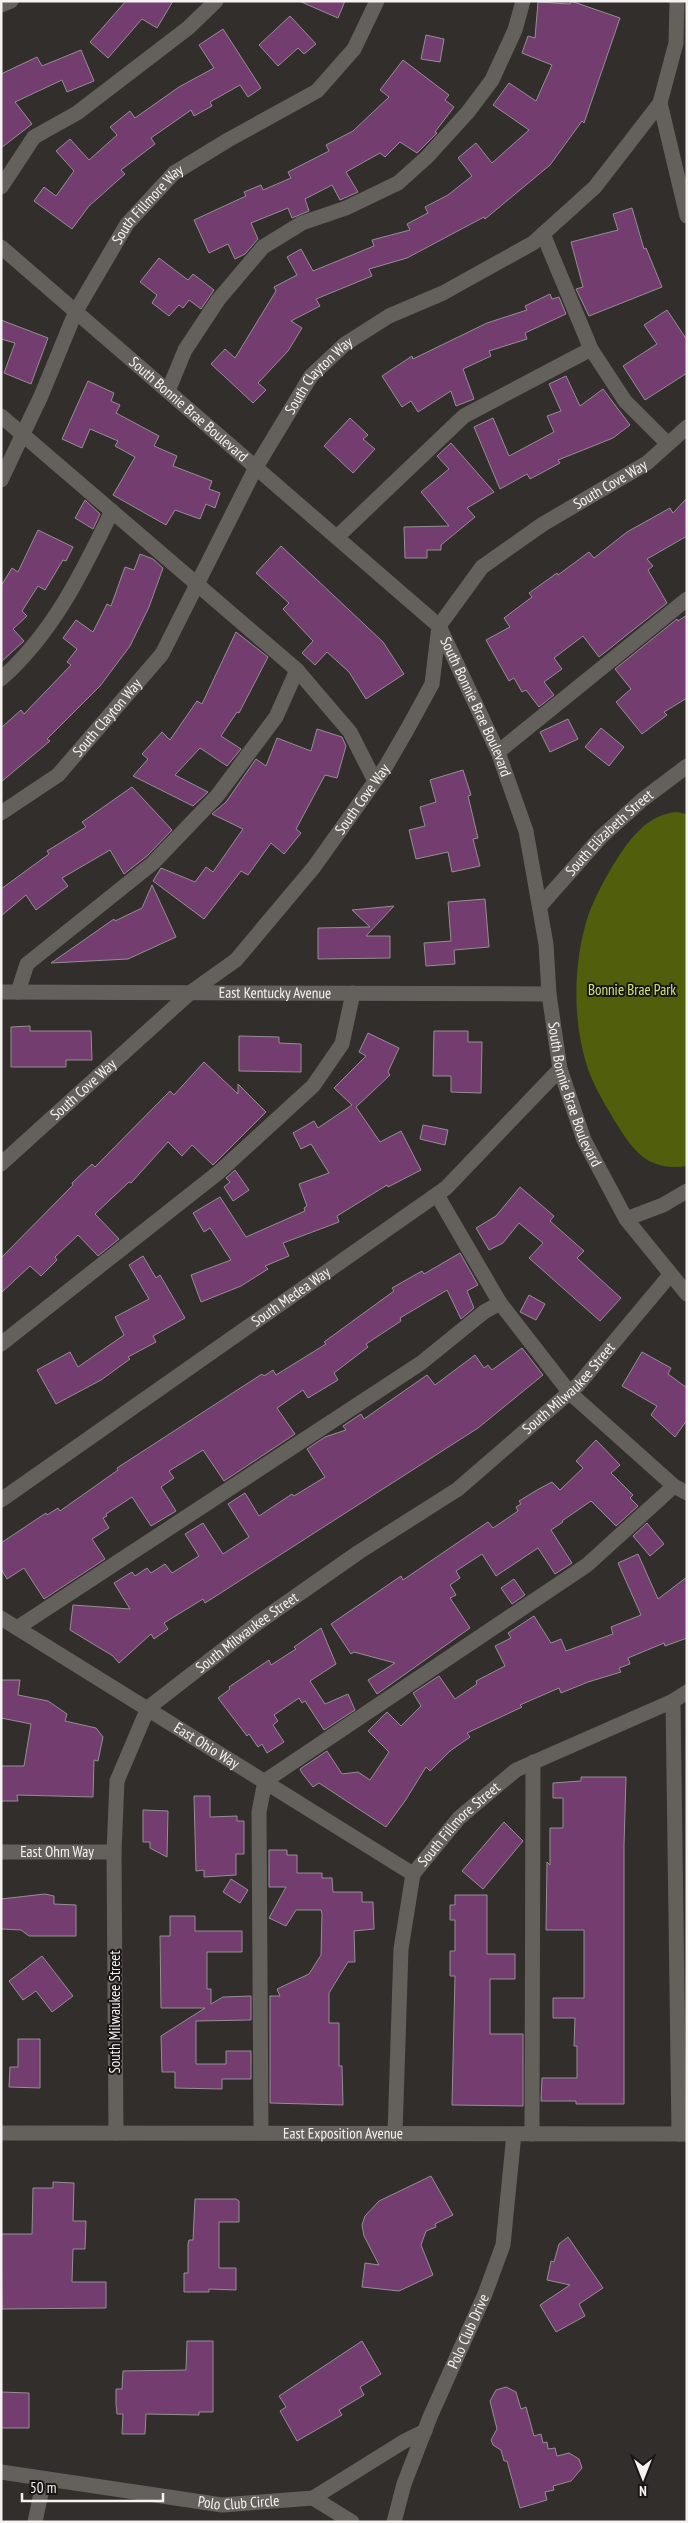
<svg xmlns="http://www.w3.org/2000/svg" width="688" height="2523" viewBox="0 0 688 2523" font-family="'PT Sans Narrow',sans-serif">
  <style>
    .green { fill: #515f0c }
    .building { fill: #733d6f; stroke: #948f93 }
    .lines { fill: none; stroke-linecap: round; stroke-linejoin: round }
    .minor { stroke: #64605c; stroke-width: 15 }
    .labels { text-anchor: middle; stroke-width: 4; stroke-linejoin: round; paint-order: stroke }
    .street-label { font-size: 15px; fill: #f5f3f1; stroke: #181715 }
    .park-label { font-size: 15px; fill: #cde47c; stroke: #181715 }
  </style>
  <rect width="100%" height="100%" fill="#322e2b"/>
  <path class="green" d="M677,812L687,814V1166C651,1171 636,1155 618,1126C607,1108 595,1089 588,1069C572,1022 573,963 588,916C595,897 606,876 617,859C631,837 649,814 677,812Z"/>
  <path class="building" d="M126,1H173L157,28L142,19L108,58L90,42Z
    M299,1H345L338,18Z
    M571,1L620,18L584,123L582,121L550,165L485,219L484,217L407,258L369,269L372,276L316,299L320,306L291,321L302,328L288,351L258,383L266,390L253,403L211,364L225,349L235,358L276,291L274,287L297,275L287,257L301,249L313,271L374,246L372,240L410,230L407,224L428,213L425,207L448,195L472,176L458,158L476,143L492,163L529,130L493,105L509,83L536,101L552,65L522,53L528,36L535,38L538,2L570,4Z
    M290,16L316,44L304,54L298,48L278,66L259,45Z
    M223,29L261,88L248,97L240,85L210,102L212,106L194,116L191,110L151,138L155,144L121,170L125,174L89,206L72,229L34,201L44,187L56,196L74,171L56,151L70,139L89,160L117,135L110,127L130,111L135,118L179,87L214,68L199,45Z
    M426,35L444,39L440,62L421,59Z
    M81,50L94,81L67,92L62,80L15,102L32,124L1,148V74L37,57L42,66Z
    M403,60L449,95L445,100L454,107L435,132L437,133L417,153L400,142L385,157L380,153L346,172L358,192L340,200L332,185L305,199L309,211L292,218L288,208L251,223L258,239L245,254L235,259L228,244L209,253L194,220L246,196L244,192L261,185L263,190L291,178L288,172L329,151L326,145L353,131L389,97L380,90Z
    M632,208L644,249L646,248L662,287L589,316L576,289L583,287L571,242L618,230L613,214Z
    M159,258L188,280L193,274L214,290L201,309L189,300L183,308L179,305L169,316L152,303L157,295L140,282Z
    M550,294L552,299L559,297L566,314L525,333L527,339L489,351L491,356L463,369L474,399L456,406L451,391L418,412L411,401L402,407L382,376L412,356L413,359L487,323L527,310L525,306Z
    M667,310L687,340V373L645,400L623,366L657,344L644,325Z
    M1,320L48,338L31,384L4,373L15,343L1,339Z
    M566,376L580,406L603,389L630,425L613,438L558,460L560,463L530,479L527,474L500,489L474,427L493,418L509,456L554,432L547,416L561,411L549,384Z
    M88,381L114,393L111,401L120,405L116,413L159,436L154,446L177,456L173,466L212,481L209,489L220,493L215,508L206,504L200,519L175,510L166,525L113,495L135,457L115,446L118,441L90,429L82,448L62,439Z
    M350,418L368,435L363,439L375,449L353,473L324,446Z
    M451,443L494,492L467,508L475,517L441,545V550H427V558H405L404,527L449,526L421,492L449,469L437,456Z
    M687,498V536L647,559L653,566L648,570L667,603L599,657L583,636L554,658L562,669L544,682L554,695L539,707L526,690L522,692L514,678L509,681L486,640L510,627L504,618L532,597L529,593L557,573L558,575L589,552L594,558L627,532L670,508L673,513Z
    M85,500L100,514L93,529L75,518Z
    M38,530L73,547L66,561L63,560L45,590L38,586L22,611L27,616L13,629L24,641L1,662V586L12,568L18,572Z
    M281,546L383,642L404,674L366,699L349,672L327,652L315,665L302,653L313,641L283,609L289,603L256,573Z
    M140,554L153,559L163,568L149,607L130,646L100,686L47,739L50,741L1,782V728L21,710L24,714L71,665L67,662L77,649L63,638L76,620L93,632L107,604L111,606L125,567L134,570Z
    M687,615V698L664,712L667,715L642,734L616,702L631,689L615,669L677,619L678,621Z
    M236,632L268,657L239,713L237,712L221,736L241,749L227,766L200,748L175,775L208,792L193,806L133,776L148,759L142,754L162,732L170,740L197,701L202,704Z
    M568,719L578,739L550,752L540,732Z
    M601,728L624,747L609,766L585,747Z
    M317,729L342,737L346,746L337,778L325,775L296,829L301,833L284,854L271,843L248,875L241,871L204,919L153,881L161,868L195,882L206,867L213,872L243,829L212,814L226,802L256,759L266,766L277,738L311,751Z
    M463,770L471,795L468,796L478,838L473,839L480,866L452,872L448,852L416,859L409,830L425,826L420,807L436,802L430,780Z
    M132,787L172,830L147,856L124,874L110,850L62,878L68,886L36,910L26,895L1,916V889L49,854L47,851L86,827L82,822Z
    M152,885L176,937L128,959L51,963L114,919L115,921L142,908Z
    M485,899L489,947L454,950L455,964L426,966L424,943L451,941L448,902Z
    M394,906L366,936H390V958L318,959V928L370,927L352,910Z
    M30,1026V1031H91L92,1060H66V1067H11V1027Z
    M434,1031H468V1042H482L481,1093L451,1092V1076H433Z
    M368,1033L399,1048L388,1072L390,1075L356,1107L380,1142L401,1131L421,1170L388,1187L387,1185L337,1216L339,1222L283,1243L289,1256L265,1266L268,1269L241,1286L201,1302L191,1275L231,1260L210,1228L204,1232L193,1213L220,1197L246,1237L305,1211L304,1208L307,1206L299,1184L329,1173L311,1144L301,1149L293,1133L314,1121L318,1128L352,1105L334,1088L366,1056L359,1052Z
    M239,1036L279,1037V1043L301,1044V1072L239,1071Z
    M204,1062L238,1094V1084L266,1112L213,1165L192,1145L182,1156L168,1142L131,1183L129,1182L95,1214L119,1239L98,1256L78,1235L55,1257L57,1260L41,1276L30,1266L1,1293V1258L73,1185L72,1183L92,1164L95,1167L170,1091L174,1095Z
    M423,1125L448,1130L445,1145L420,1139Z
    M235,1170L249,1190L233,1201L224,1187L230,1182L226,1178Z
    M520,1187L554,1216L550,1221L584,1251L577,1258L621,1298L600,1321L529,1258L543,1243L519,1223L503,1243L489,1250L476,1228L496,1216Z
    M460,1253L478,1285L467,1291L474,1308L461,1319L447,1290L400,1318L401,1321L366,1344L368,1347L334,1373L338,1380L308,1398L303,1390L277,1408L295,1434L224,1481L203,1450L169,1471L174,1478L161,1487L176,1511L151,1526L132,1497L106,1514L107,1516L103,1518L109,1528L92,1539L105,1559L44,1599L24,1568L7,1579L1,1569V1543L46,1513L47,1515L58,1508L60,1511L118,1470L117,1468L262,1374L264,1376L273,1370L276,1375L326,1344L324,1342L394,1291L392,1288L422,1271L424,1274Z
    M143,1256L156,1278L160,1275L185,1318L153,1336L156,1342L128,1357L130,1359L101,1380L56,1404L37,1370L70,1352L78,1367L124,1335L115,1317L149,1299L129,1265Z
    M529,1295L545,1304L536,1320L520,1312Z
    M522,1348L543,1375L478,1428L205,1603L203,1599L164,1623L168,1629L154,1639L151,1634L119,1663L113,1656L70,1630L73,1605L130,1609L114,1583L132,1572L135,1576L147,1568L151,1573L165,1564L172,1573L199,1556L185,1534L203,1523L223,1554L249,1537L228,1504L245,1493L259,1516L292,1494L294,1496L325,1477L307,1449L325,1437L346,1430L343,1426L361,1414L364,1419L427,1375L435,1385L475,1355L484,1368L488,1365L492,1370Z
    M642,1352L671,1368L668,1374L687,1388V1420L675,1437L651,1415L657,1406L622,1386Z
    M596,1440L620,1465L611,1473L633,1495L630,1498L638,1506L616,1526L591,1501L562,1521L563,1522L551,1530L572,1563L555,1574L538,1548L496,1576L482,1554L456,1571L460,1578L450,1585L456,1595L450,1598L470,1628L377,1694L368,1680L395,1663L354,1652L351,1654L331,1624L401,1576L403,1580L488,1522L493,1528L518,1511L516,1507L521,1504L519,1501L537,1490L552,1482L560,1490L583,1468L576,1461Z
    M647,1523L664,1544L650,1556L633,1536Z
    M638,1554L658,1599L687,1577V1638L665,1646L664,1643L628,1658L630,1664L619,1668L621,1672L588,1682L561,1693L559,1688L520,1705L522,1707L467,1733L470,1737L450,1751L430,1771L426,1767L405,1801L386,1827L319,1783L313,1787L302,1773L300,1769L327,1751L342,1774L358,1772L370,1780L389,1752L368,1731L387,1712L401,1726L421,1706L413,1693L439,1676L455,1699L477,1684L476,1681L505,1666L495,1646L511,1638L508,1633L534,1616L551,1643L561,1639L566,1651L613,1634L611,1627L641,1615L618,1563Z
    M514,1579L525,1595L512,1604L501,1588Z
    M321,1628L336,1664L310,1681L325,1704L348,1694L355,1710L324,1730L305,1701L302,1703L299,1698L274,1715L278,1721L273,1725L284,1742L267,1753L262,1744L258,1747L249,1734L247,1736L218,1698L230,1689L229,1687L269,1660L271,1665L296,1649L294,1647Z
    M1,1680H20L18,1695L48,1701L67,1714L65,1721L96,1728L103,1737L98,1761L94,1760L93,1797L17,1795L18,1801H1V1766H24L31,1724L1,1718Z
    M581,1777H626L624,1845V2104H576V2101H541L542,2078H577V2046H574L575,2018H553V1998H584V1930H546L547,1862L550,1865V1828H563V1798H553V1783L581,1781Z
    M194,1796H210V1817L237,1816V1821H244V1854H236V1875L204,1877V1870L196,1871Z
    M143,1810L168,1811L167,1857L150,1848V1842H143Z
    M504,1822L523,1841L483,1889L462,1871Z
    M269,1850H287V1855H297V1873H322V1878H332L333,1892H362V1902H373L374,1929L354,1931L355,1962H348L329,1993V2023H339V2066H342L343,2105L270,2103V1996H280L277,1989L309,1974L321,1955L322,1914L321,1910H296L286,1926L269,1918L286,1887H269Z
    M231,1879L248,1890L240,1903L223,1892Z
    M45,1894L54,1896V1904L76,1905V1936H29L21,1930L1,1929V1899Z
    M455,1895H487V1954H515V1979H490V2034H523V2106L452,2105L455,1976H450V1951H455V1920H450V1905H455Z
    M170,1916H195V1931H242V1952H207V1989H211V2004L223,1997L251,1996V2020L196,2021V2064H226V2051H251V2079H222V2089L175,2088V2072H162L161,2036L205,2008H161L160,1936H170Z
    M42,1956L73,1996L52,2012L36,1991L23,2000L9,1981Z
    M18,2039H40V2088L9,2087L10,2067H18Z
    M431,2176L453,2215L435,2224L436,2227L426,2231L421,2245L433,2275L399,2291L362,2287L365,2263L379,2265L364,2236L362,2225L365,2216L379,2201Z
    M53,2182L74,2183L73,2221H86L85,2249H73L72,2282H106V2308L2,2309L1,2234H32L33,2188H53Z
    M195,2199H236L239,2201V2222H219V2268H236V2290L209,2289V2292H184V2273H188V2244L189,2240H193Z
    M568,2237L603,2288L579,2304L585,2316L556,2332L540,2305L570,2285L547,2280L551,2261L554,2262L559,2244Z
    M187,2341H213V2412H199V2415L146,2414L145,2434H122L123,2414H117L116,2404V2389H122L123,2371L186,2370Z
    M362,2341L381,2374L360,2387L364,2395L339,2410L342,2415L297,2441L280,2411L286,2407L279,2396Z
    M506,2387L516,2392L521,2409L526,2407L534,2436L541,2434L543,2443L547,2442L548,2449L555,2448L557,2456L569,2453L579,2459L582,2468L571,2481L553,2486L554,2490L545,2492L547,2500L520,2508L507,2461H504L501,2450L493,2445L491,2440L497,2429L490,2401L496,2390Z
    M1,2392L29,2393V2428H1Z"/>
  <g class="lines">
    <g class="minor">
      <path d="M1,5L11,1"/>
      <path d="M660,103L687,216"/>
      <path d="M1,187L34,137L77,113L188,28L216,1"/>
      <path d="M543,234L591,349"/>
      <path id="s1" d="M1,247L439,626L498,752L526,831L546,944L549,994L560,1069L584,1140L626,1219L687,1294"/>
      <path d="M168,391L185,350L218,300L263,247L302,223L346,208L398,183L427,157L468,112L492,80L515,30L523,1"/>
      <path d="M1,416L297,670L350,732L375,781"/>
      <path id="s2" d="M1,480L41,396L76,311L127,224L174,173L228,140L317,91L354,49L377,1"/>
      <path d="M337,537L464,416L591,349L625,401L668,444"/>
      <path d="M1,679C53,633 82,573 112,511"/>
      <path d="M498,752L687,599"/>
      <path id="s3" d="M1,813L58,775L162,654L256,467L311,376L345,344L389,316L443,293L533,243L595,187L660,103L676,43L677,1"/>
      <path id="s4" d="M540,906L601,837L642,800L687,766"/>
      <path id="s5" d="M1,992L549,994"/>
      <path d="M18,992L27,964L153,863L217,796L276,717L297,670"/>
      <path id="s6" d="M1,1164L191,992L236,960L314,867L386,766L408,728L432,684L439,626L482,567L543,524L647,463L687,427"/>
      <path d="M437,1195L500,1303L570,1393L674,1486L687,1493"/>
      <path d="M626,1219L663,1205L687,1191"/>
      <path d="M1,1344L219,1172L313,1086L342,1044L353,993"/>
      <path id="s7" d="M1,1500L446,1188L560,1069"/>
      <path id="s8" d="M1,1618L413,1874"/>
      <path d="M17,1628L421,1363L484,1312L500,1303"/>
      <path d="M673,1701L679,2134"/>
      <path id="s9" d="M1,1852H114"/>
      <path id="s10" d="M1,2133L687,2134"/>
      <path id="s11" d="M116,2133L114,1852L117,1781L148,1708L259,1622L359,1552L458,1489L578,1385L670,1275"/>
      <path d="M261,2133L259,1812L265,1781L587,1565L674,1486"/>
      <path id="s12" d="M395,2134L401,1949L413,1874L459,1818L516,1770L673,1701L687,1692"/>
      <path d="M532,2134L533,1762"/>
      <path id="s13" d="M1,2472L222,2505L313,2498L352,2522"/>
      <path d="M313,2498L403,2442L425,2431"/>
      <path d="M35,2522L44,2479"/>
      <path id="s14" d="M394,2522L404,2484L430,2417L485,2294L503,2245L514,2134"/>
    </g>
  </g>
  <g class="labels">
    <g class="street-label">
      <text dy="5" stroke="none"><textPath href="#s2" startOffset="314">South Fillmore Way</textPath></text>
      <text dy="5" stroke="none"><textPath href="#s3" startOffset="549">South Clayton Way</textPath></text>
      <text dy="5" stroke="none"><textPath href="#s1" startOffset="248">South Bonnie Brae Boulevard</textPath></text>
      <text dy="5" stroke="none"><textPath href="#s6" startOffset="935">South Cove Way</textPath></text>
      <text dy="5" stroke="none"><textPath href="#s1" startOffset="668">South Bonnie Brae Boulevard</textPath></text>
      <text dy="5" stroke="none"><textPath href="#s3" startOffset="144">South Clayton Way</textPath></text>
      <text dy="5" stroke="none"><textPath href="#s6" startOffset="516">South Cove Way</textPath></text>
      <text dy="5" stroke="none"><textPath href="#s4" startOffset="101">South Elizabeth Street</textPath></text>
      <text dy="5" stroke="none"><textPath href="#s5" startOffset="274">East Kentucky Avenue</textPath></text>
      <text dy="5" stroke="none"><textPath href="#s6" startOffset="111">South Cove Way</textPath></text>
      <text dy="5" stroke="none"><textPath href="#s1" startOffset="1071">South Bonnie Brae Boulevard</textPath></text>
      <text dy="5" stroke="none"><textPath href="#s7" startOffset="354">South Medea Way</textPath></text>
      <text dy="5" stroke="none"><textPath href="#s11" startOffset="961">South Milwaukee Street</textPath></text>
      <text dy="5" stroke="none"><textPath href="#s11" startOffset="556">South Milwaukee Street</textPath></text>
      <text dy="5" stroke="none"><textPath href="#s8" startOffset="242">East Ohio Way</textPath></text>
      <text dy="5" stroke="none"><textPath href="#s12" startOffset="329">South Fillmore Street</textPath></text>
      <text dy="5" stroke="none"><textPath href="#s9" startOffset="56">East Ohm Way</textPath></text>
      <text transform="translate(115 2012) rotate(-90)" y="5">South Milwaukee Street</text>
      <text dy="5" stroke="none"><textPath href="#s10" startOffset="342">East Exposition Avenue</textPath></text>
      <text dy="5" stroke="none"><textPath href="#s14" startOffset="205">Polo Club Drive</textPath></text>
      <text dy="5" stroke="none"><textPath href="#s13" startOffset="240">Polo Club Circle</textPath></text>
    </g>
    <g class="park-label">
      <text x="632" y="995">Bonnie Brae Park</text>
    </g>
  </g>
  <rect width="688" height="2523" fill="none" stroke="#f5f3f1" stroke-width="5"/>
  <g transform="translate(643 2478) rotate(180)" stroke="#181715" stroke-width="4" paint-order="stroke">
  <path d="M0-4L9 19L0 12L-9 19Z" fill="#f5f3f1"/>
  <text y="-8" font-size="14" font-weight="bold" text-anchor="middle" fill="#f5f3f1">N</text>
  </g>
  <path d="M22 2493v8h141v-8" fill="none" stroke="#f5f3f1" stroke-width="2.5"/>
  <text x="30" y="2493" font-size="15" fill="#f5f3f1" stroke="#181715" stroke-width="4" paint-order="stroke">50 m</text>
</svg>
